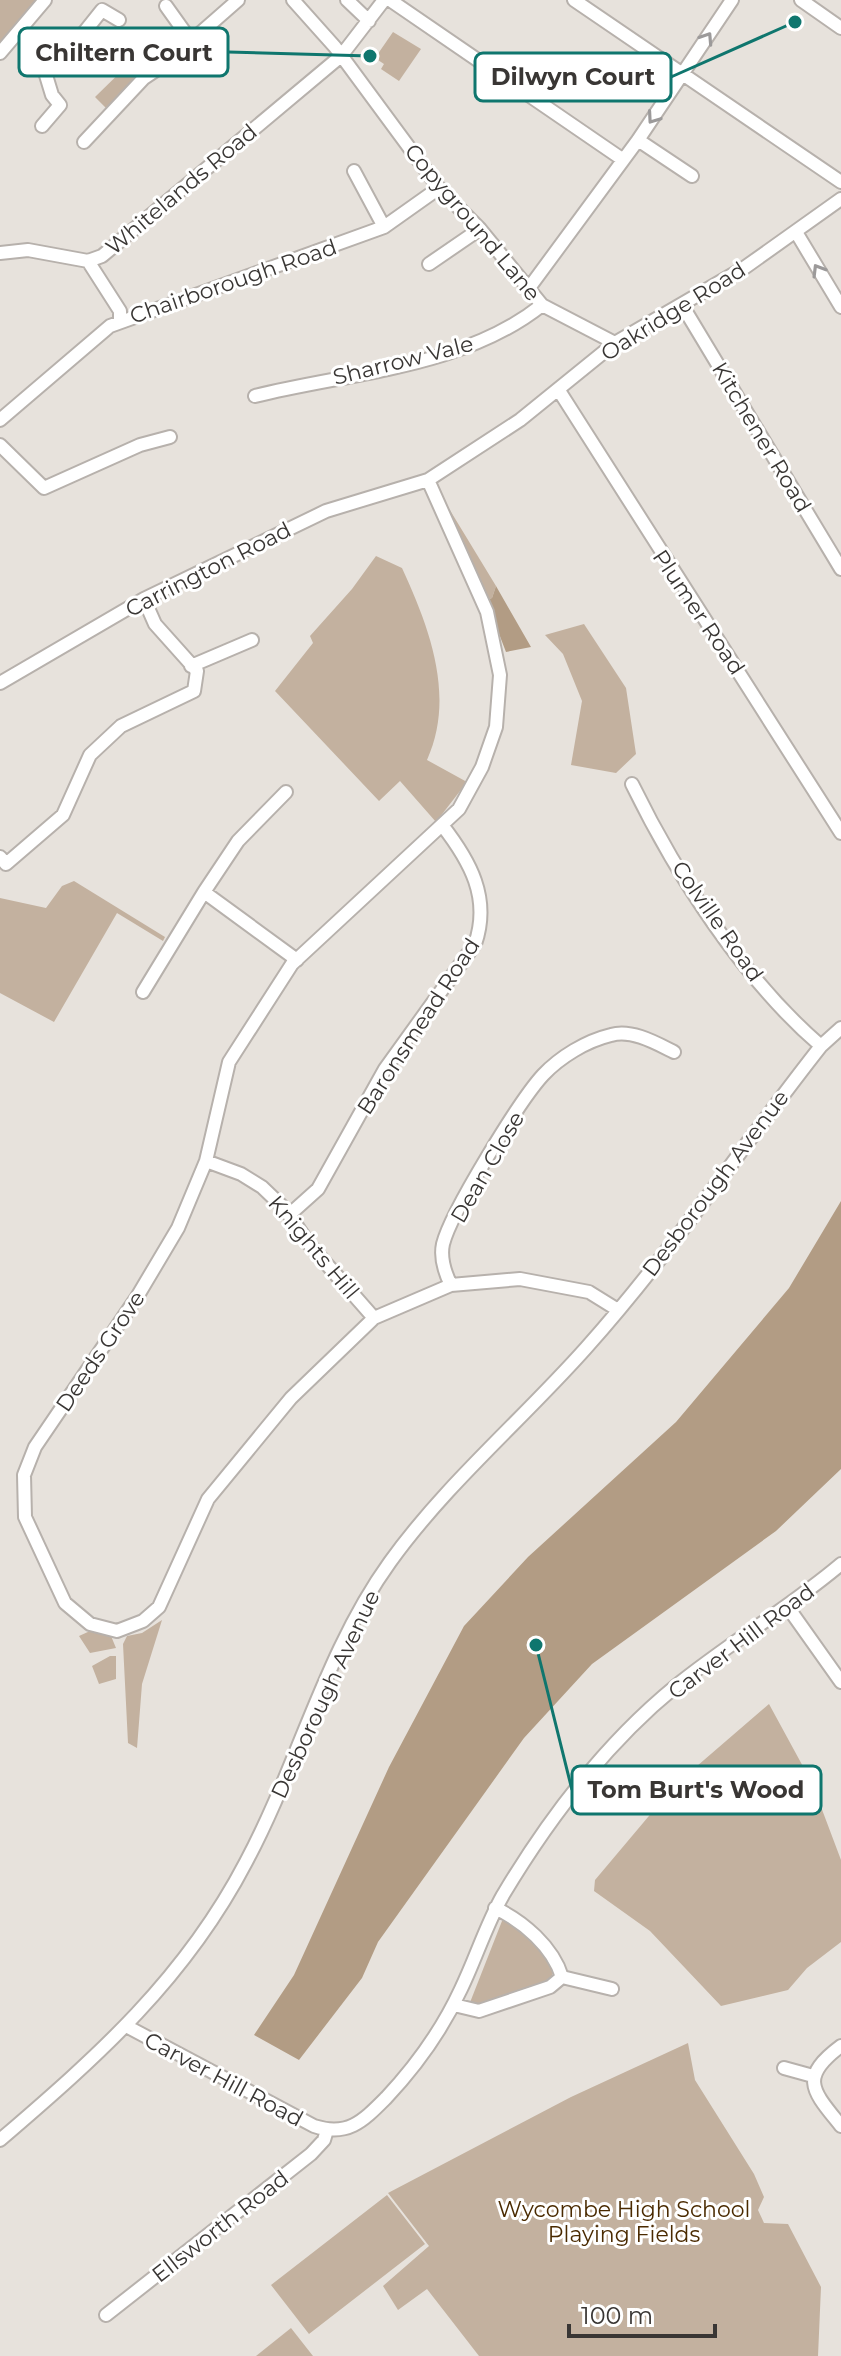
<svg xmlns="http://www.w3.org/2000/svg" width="841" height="2356" viewBox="0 0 841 2356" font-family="Montserrat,sans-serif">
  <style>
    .green { fill: #c3b19f }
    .forest { fill: #b29c84 }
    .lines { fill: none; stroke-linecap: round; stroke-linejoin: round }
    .minor-casing { stroke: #b7b1ac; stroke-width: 16 }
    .minor { stroke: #fff; stroke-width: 12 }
    .oneway { stroke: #9c9a9a }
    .labels { text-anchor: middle; stroke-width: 6; stroke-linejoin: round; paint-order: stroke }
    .street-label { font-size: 22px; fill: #393634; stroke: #fff }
    .park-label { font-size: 22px; fill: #4a2a00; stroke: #fff }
    .leader { fill: none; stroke: #0f766e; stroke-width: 3 }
    .callout-dot { fill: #0f766e; stroke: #fff; stroke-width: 3 }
    .callout { fill: #fff; stroke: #0f766e; stroke-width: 3 }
    .callout-label { font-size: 24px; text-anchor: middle; font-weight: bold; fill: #393634 }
  </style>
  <rect width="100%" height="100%" fill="#e7e2dc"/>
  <path class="green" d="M0,0H42L0,53Z
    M393,32L421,49L399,81L381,69L384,64L375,58Z
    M140,53L151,65L106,108L95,97Z
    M448,507L496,586L492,598L486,600L456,536Z
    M376,556L402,568C429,627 456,696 427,760L467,782L436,822L400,781L379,801L275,691L313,643L310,636L352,589Z
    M584,624L626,688L636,754L616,773L571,765L582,701L563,654L545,635Z
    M74,881L165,937L163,941L117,913L54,1022L0,993V898L46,908L62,886Z
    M162,1620L142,1684L137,1748L128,1743L123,1644L127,1636L142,1633Z
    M90,1631L111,1636L116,1648L90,1653L79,1636Z
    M110,1656H116V1679L99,1684L92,1666Z
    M769,1704L812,1783L841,1860V1942L807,1968L788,1990L721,2006L650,1931L594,1891L595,1880L675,1785Z
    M502,1921L515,1922L555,1963L551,1981L479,2008L469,2005Z
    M688,2043L695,2080L754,2174L764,2197L758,2210L764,2223L788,2224L821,2287L818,2356H479L427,2289L398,2310L383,2286L429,2246L388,2193L571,2097Z
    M387,2195L425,2244L309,2334L271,2285Z
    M291,2328L313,2356H256Z"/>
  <path class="forest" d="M496,586L531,647L506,652L486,600L492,598Z
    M841,1201V1469L776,1531L592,1664L524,1738L378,1942L362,1978L299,2060L254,2035L294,1975L389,1767L464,1626L528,1557L676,1422L789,1288Z"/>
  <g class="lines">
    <g class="minor-casing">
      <path id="minor" d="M293,0L335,47L439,188L480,229L542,305L615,343
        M347,0L369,21
        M390,0L622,159
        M574,0L841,182
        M801,0L841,28
        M166,6L191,41
        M22,29L53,56
        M0,53L45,0
        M42,126L60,105L52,95L45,72L53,56L78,40L102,10L119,20
        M638,140L692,176
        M84,142L144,78L165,64L238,0
        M354,171L384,227
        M796,232L841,307
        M0,253L28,250L88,261L102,256L341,56L384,0
        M88,261L120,311V321
        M429,264L480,229
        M529,288L638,140L732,0
        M682,305L841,569
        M558,389L841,833
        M255,396C351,372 463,368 542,305
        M0,420L110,326L384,227L439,188
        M0,445L44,488L140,445L170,437
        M428,480L487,612L500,675L496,727L482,767L459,809L292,964L229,1062L206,1161L178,1228L137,1297L35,1447L24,1475L25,1517L65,1603L90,1624L117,1631L143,1621L159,1607L208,1499L291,1398L374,1318L451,1285L520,1279L589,1292L618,1310
        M191,666L252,640
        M0,683L144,599L326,511L428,480L520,420L615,343L744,268L841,199
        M632,784C677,876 743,979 821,1046
        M286,792L238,841L204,892L297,960
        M0,857L6,864L63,815L90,755L121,726L194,691L197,671L155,624L144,599
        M143,992L204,892
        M206,1161L241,1174L262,1187L286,1210L309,1244L374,1318
        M289,1215L318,1189L385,1069L475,944C491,898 470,861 442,825
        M451,1285C445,1273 440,1258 443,1244C451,1212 520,1100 543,1075C560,1057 586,1041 611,1035C632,1029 656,1043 674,1052
        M787,1606L841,1682
        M495,1908C523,1921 553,1947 562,1977L612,1989
        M454,2005L479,2011L550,1987L562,1977
        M128,2027L314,2126C348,2137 363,2121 386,2098C417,2065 442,2030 461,1989C476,1958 486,1925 503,1895C549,1818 605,1744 676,1686C729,1643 789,1608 841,1564
        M841,2046C798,2078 813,2091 841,2126
        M784,2068L813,2076
        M0,2140C98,2056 185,1979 246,1862C298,1765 325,1652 390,1562C446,1484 522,1420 586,1348C671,1253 742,1146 821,1046L841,1028
        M106,2315L311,2154L324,2140L327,2130"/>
    </g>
    <use href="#minor" class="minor"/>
  </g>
  <defs><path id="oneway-chevron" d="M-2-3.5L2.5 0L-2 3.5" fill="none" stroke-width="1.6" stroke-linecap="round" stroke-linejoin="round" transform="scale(2)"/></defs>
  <g class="oneway">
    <use href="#oneway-chevron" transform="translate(707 38) rotate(-57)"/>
    <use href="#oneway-chevron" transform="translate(653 118) rotate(125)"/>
    <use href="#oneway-chevron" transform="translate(818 270) rotate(-121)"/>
  </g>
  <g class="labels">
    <g class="street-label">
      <text transform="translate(181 189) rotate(-40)" y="8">Whitelands Road</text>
      <text transform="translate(473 222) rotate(50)" y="8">Copyground Lane</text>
      <text transform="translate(233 281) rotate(-19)" y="8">Chairborough Road</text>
      <text transform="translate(673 311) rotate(-32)" y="8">Oakridge Road</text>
      <text transform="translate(403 360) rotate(-14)" y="8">Sharrow Vale</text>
      <text transform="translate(762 437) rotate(59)" y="8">Kitchener Road</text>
      <text transform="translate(208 569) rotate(-27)" y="8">Carrington Road</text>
      <text transform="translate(699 612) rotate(56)" y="8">Plumer Road</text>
      <text transform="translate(718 921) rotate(55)" y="8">Colville Road</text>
      <text transform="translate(418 1026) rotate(-57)" y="8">Baronsmead Road</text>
      <text transform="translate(487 1167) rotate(-60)" y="8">Dean Close</text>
      <text transform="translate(715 1183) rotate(-53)" y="8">Desborough Avenue</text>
      <text transform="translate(314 1247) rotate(50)" y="8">Knights Hill</text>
      <text transform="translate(100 1351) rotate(-56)" y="8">Deeds Grove</text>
      <text transform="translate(741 1641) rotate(-37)" y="8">Carver Hill Road</text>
      <text transform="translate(325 1694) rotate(-65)" y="8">Desborough Avenue</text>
      <text transform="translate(224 2079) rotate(28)" y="8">Carver Hill Road</text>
      <text transform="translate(220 2226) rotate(-38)" y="8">Ellsworth Road</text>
    </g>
    <g class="park-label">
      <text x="624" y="2217">Wycombe High School<tspan x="624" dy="25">Playing Fields</tspan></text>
    </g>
  </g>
  <path class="leader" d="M370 56L228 52M795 22L671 77M536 1645L572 1790"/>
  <g class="callout-dot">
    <circle cx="370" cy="56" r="8"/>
    <circle cx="795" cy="22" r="8"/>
    <circle cx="536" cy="1645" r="8"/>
  </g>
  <g class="callout">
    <rect x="19" y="28" width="209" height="48" rx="8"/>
    <rect x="475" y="53" width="196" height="48" rx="8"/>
    <rect x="572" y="1766" width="249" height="48" rx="8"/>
  </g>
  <g class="callout-label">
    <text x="124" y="61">Chiltern Court</text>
    <text x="573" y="85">Dilwyn Court</text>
    <text x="696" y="1798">Tom Burt's Wood</text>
  </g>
  <path d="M569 2324v12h146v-12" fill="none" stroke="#393634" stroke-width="4"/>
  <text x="581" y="2324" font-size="24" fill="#393634" stroke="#ffffff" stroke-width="6" paint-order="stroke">100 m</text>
</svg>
